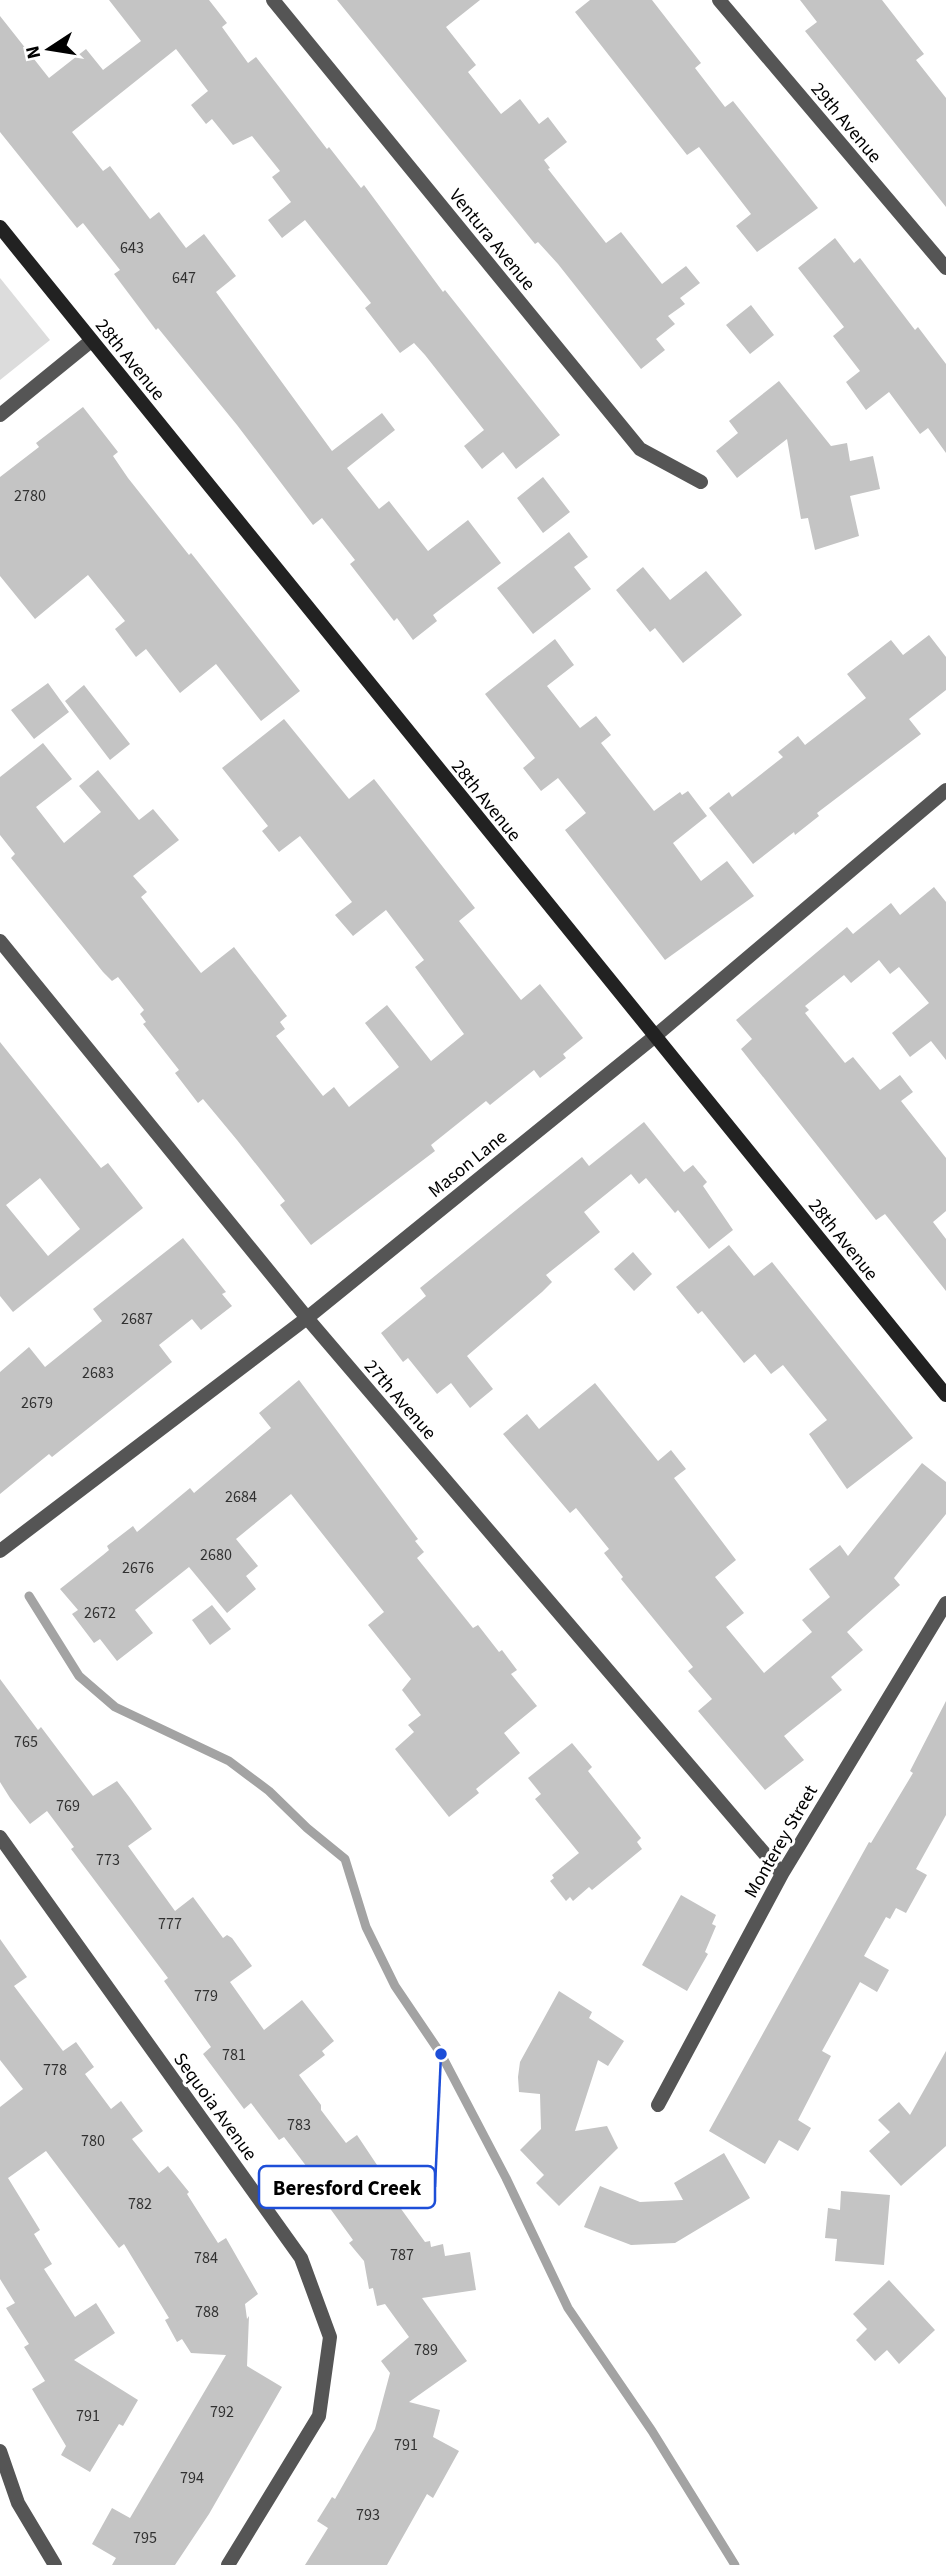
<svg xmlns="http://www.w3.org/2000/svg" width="946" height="2565" viewBox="0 0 946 2565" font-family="'Source Sans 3',sans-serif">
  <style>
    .green { fill: #dcdcdc }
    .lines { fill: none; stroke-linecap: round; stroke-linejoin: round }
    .stream { stroke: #a3a3a3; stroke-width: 9 }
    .building { fill: #c4c4c4; fill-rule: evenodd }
    .street { stroke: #555; stroke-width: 14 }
    .secondary { stroke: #222; stroke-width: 14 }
    .labels { text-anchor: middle; stroke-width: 6; stroke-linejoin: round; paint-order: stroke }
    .number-label { font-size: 16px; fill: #313131 }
    .street-label { font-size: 19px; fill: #000; stroke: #fff }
    .leader { fill: none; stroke: #1d4ed8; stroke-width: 2.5 }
    .callout-dot { fill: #1d4ed8; stroke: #fff; stroke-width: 2.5 }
    .callout { fill: #fff; stroke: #1d4ed8; stroke-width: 2.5 }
    .callout-label { font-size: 21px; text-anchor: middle; font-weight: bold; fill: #000 }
  </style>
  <rect width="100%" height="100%" fill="#fff"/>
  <path class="green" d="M0,278L50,340L0,380Z"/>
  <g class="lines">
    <path class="stream" d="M29,1596L79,1676L115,1707L229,1761L269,1791L307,1828L345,1859L366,1927L395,1986L441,2054L506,2178L568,2308L652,2431L735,2565"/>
  </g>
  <path class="building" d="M109,0H209L227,23L222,27L248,63L256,57L327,149L329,147L361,188L364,185L443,292L445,290L560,435L516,469L503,452L482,469L464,446L484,430L425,355L414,343L400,353L365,308L371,303L305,220L282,238L268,220L291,202L272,177L280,171L252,136L233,145L212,119L206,124L191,105L208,91L176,49L72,132L103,171L110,166L150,219L159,212L186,248L204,234L236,276L216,292L332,451L382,413L395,430L347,468L379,509L389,501L428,551L468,520L501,563L433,615L437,621L413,640L397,618L394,621L350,564L355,560L322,518L313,525L237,425L158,328L156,330L114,274L120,270L83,223L77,228L0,132V16L49,78L86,49L103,70L141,41Z
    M337,0H480L446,27L476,65L468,72L501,114L520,99L539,124L548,117L567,142L544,160L550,168L548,169L606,243L621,232L662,284L686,266L700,283L680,298L685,304L668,316L675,324L656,339L665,350L641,369L558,264L538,242L535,244Z
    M590,0H652L701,63L695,68L725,107L733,101L818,208L757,252L736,226L751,214L699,147L687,155L575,12Z
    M800,0H882L924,54L916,60L946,98V207L805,31L817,22Z
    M835,238L854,263L860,258L915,330L918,327L946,364V453L928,428L920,434L889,392L866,410L846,382L860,371L833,336L844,327L798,268Z
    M751,305L774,335L750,354L726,325Z
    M779,381L831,446L847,443L850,461L873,456L880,489L850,496L859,536L815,550L808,518L801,519L787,439L737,478L716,451L738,433L729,421Z
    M83,407L118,452L113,456L128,478L189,555L191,553L300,691L261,721L216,664L180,693L146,649L136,657L115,629L125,621L88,575L35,619L0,576V477L39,447L36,443Z
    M543,477L570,512L543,533L517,498Z
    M569,532L588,557L574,567L591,589L533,634L497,588Z
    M643,567L670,600L706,571L742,615L683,663L655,628L650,632L616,590Z
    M929,635L946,657V690L909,719L921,734L817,813L819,816L795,835L794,832L753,864L709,808L729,792L732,797L783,757L778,752L798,736L805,745L866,698L847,674L891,640L903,655Z
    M555,639L574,665L547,686L580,728L596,716L611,735L601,743L654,811L680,792L682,795L688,791L707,816L673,843L701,881L727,861L754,896L665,960L565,830L586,813L558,778L541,791L523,768L535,758L485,694Z
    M48,683L69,712L34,739L11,710Z
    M84,685L130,744L110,760L65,701Z
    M284,719L349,799L374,779L475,908L459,921L521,1000L540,984L583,1038L563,1054L566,1058L540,1078L534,1070L490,1105L486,1101L431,1145L435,1151L311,1245L280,1205L285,1201L237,1140L203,1099L198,1103L175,1073L179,1070L143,1024L146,1022L140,1014L144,1010L118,977L112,981L103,972L11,858L15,854L0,835V777L43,743L72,779L36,807L64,843L101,812L79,786L98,770L139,820L153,809L179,840L133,876L147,892L141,897L201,973L234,947L287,1016L280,1022L285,1029L276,1036L323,1096L334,1087L349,1107L399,1067L365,1023L387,1005L431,1061L464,1034L415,967L424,960L386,910L353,936L335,915L352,902L300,836L279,852L262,831L268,826L222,768Z
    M934,887L946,902V1060L931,1041L910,1057L892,1033L929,1003L899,967L890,974L879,960L851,983L844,975L805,1006L809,1010L805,1013L845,1063L853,1057L880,1090L900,1075L913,1092L901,1101L946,1158V1211L933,1222L946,1239V1291L885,1214L876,1220L741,1049L752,1039L736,1020L847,927L853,934L891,903L900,915Z
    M0,1042L101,1168L108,1163L143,1208L13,1312L0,1296ZM40,1178L80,1229L48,1256L6,1205Z
    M644,1122L684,1172L693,1165L707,1182L703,1186L733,1230L709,1249L678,1210L675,1213L646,1178L639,1184L631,1174L584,1212L600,1232L546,1275L552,1282L542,1292L467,1356L493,1389L470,1408L451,1383L437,1394L408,1358L403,1362L381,1333L426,1296L420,1288L521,1206L582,1157L589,1166Z
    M183,1238L226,1292L222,1294L232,1306L201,1330L192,1319L159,1345L172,1362L52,1457L49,1454L0,1494V1372L29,1347L45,1367L102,1321L93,1309Z
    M729,1245L754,1276L772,1262L913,1438L847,1489L809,1434L827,1420L783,1365L771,1374L755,1354L744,1363L702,1311L698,1314L676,1287Z
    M633,1252L652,1274L634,1291L614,1269Z
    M299,1380L418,1539L415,1541L424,1552L417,1558L473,1628L478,1625L499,1652L502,1650L517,1670L511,1674L537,1706L504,1733L520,1753L476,1789L479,1793L449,1817L395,1749L414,1732L408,1725L421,1715L402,1690L411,1679L368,1625L384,1612L291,1494L236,1539L258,1566L246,1576L256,1589L227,1613L189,1567L135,1610L153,1633L117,1661L100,1639L94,1643L72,1614L78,1610L60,1589L103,1555L109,1550L107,1546L133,1526L137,1532L190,1488L194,1493L271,1428L259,1413Z
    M595,1383L658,1461L671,1450L686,1469L674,1478L736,1560L715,1577L744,1613L726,1627L764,1673L812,1632L802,1620L830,1597L809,1569L840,1545L848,1556L922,1463L946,1482V1514L894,1578L900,1585L847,1632L863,1650L831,1677L842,1690L784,1736L804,1760L765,1790L698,1711L712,1699L688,1671L693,1667L621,1579L623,1577L604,1553L609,1549L576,1508L570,1513L503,1434L527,1414L539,1429Z
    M212,1605L231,1629L210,1645L192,1620Z
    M0,1679L38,1730L41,1727L93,1796L117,1781L130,1798L152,1829L128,1846L175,1911L193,1897L223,1938L227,1935L232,1938L252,1966L230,1982L264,2030L302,2000L334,2041L322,2051L325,2055L299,2075L321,2105V2110L346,2143L357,2135L395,2192L391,2195L425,2242L430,2241L431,2247L443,2244L445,2256L470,2252L476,2290L422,2298L467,2361L409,2402L440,2410L433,2437L459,2451L433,2498L427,2494L387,2565H305L328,2528L317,2521L332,2497L335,2499L375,2429L390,2373L381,2361L409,2337L385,2304L377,2306L373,2288L369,2289L364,2261L349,2243L353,2240L305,2174L310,2171L284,2137L279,2140L251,2103L244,2109L203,2054L211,2047L164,1981L168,1978L71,1849L74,1847L47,1811L30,1824L10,1798L0,1782Z
    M946,1701V1815L916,1869L927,1875L906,1913L896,1908L890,1919L886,1917L864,1956L889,1970L877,1992L860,1982L822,2051L831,2056L798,2120L811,2128L798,2151L779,2140L765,2164L709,2131L869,1842L871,1843L913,1773L910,1771Z
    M572,1743L592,1767L588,1771L641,1838L637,1842L642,1849L592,1890L589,1887L573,1901L570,1897L566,1901L550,1881L554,1878L552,1875L579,1853L535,1799L541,1794L528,1778Z
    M681,1895L716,1915L712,1924L716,1926L705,1952L708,1954L687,1991L642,1965Z
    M0,1939L27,1977L14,1986L63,2051L76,2042L94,2067L85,2074L111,2109L121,2101L143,2131L132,2139L159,2173L168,2166L189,2192L187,2194L218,2243L226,2238L258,2294L245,2304L247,2319L249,2316L247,2366L282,2387L209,2514L175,2565H112L116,2558L92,2544L112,2508L130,2518L226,2355L191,2353L182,2339L177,2342L165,2320L169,2318L124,2244L119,2248L46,2151L8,2178L40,2230L34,2234L52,2264L44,2269L75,2317L96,2303L115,2333L74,2360L138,2400L123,2426L119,2424L90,2472L61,2455L66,2446L32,2389L45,2381L24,2347L29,2344L6,2308L15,2303L0,2279V2107L23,2089L0,2060Z
    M559,1991L592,2012L589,2018L624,2041L608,2066L598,2060L575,2131L607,2126L618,2148L559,2206L536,2183L544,2175L520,2150L541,2129L540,2094L519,2092L518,2077L520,2062Z
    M946,2051V2146L901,2186L869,2151L890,2132L878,2120L899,2102L910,2115Z
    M724,2153L750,2198L675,2243L631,2245L584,2227L600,2186L640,2202L683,2200L674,2183Z
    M841,2191L890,2195L884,2265L835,2261L837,2239L825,2238L828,2208L840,2210Z
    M889,2280L935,2330L899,2364L887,2350L875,2361L856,2340L867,2329L853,2314Z"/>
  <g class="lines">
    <path class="street" d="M273,0L640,449L701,482
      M719,0L946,268
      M0,415L91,341
      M0,941L307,1318L782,1874
      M0,1551L307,1318L654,1037L946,790
      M0,1837L301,2258L330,2337L319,2416L228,2565
      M658,2105L782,1874L946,1603
      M0,2451L18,2503L55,2565"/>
    <path class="secondary" d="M0,227L946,1395"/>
  </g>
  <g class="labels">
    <g class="number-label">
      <text x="132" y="253">643</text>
      <text x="184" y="283">647</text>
      <text x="30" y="501">2780</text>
      <text x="137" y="1324">2687</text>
      <text x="98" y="1378">2683</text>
      <text x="37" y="1408">2679</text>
      <text x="241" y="1502">2684</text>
      <text x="216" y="1560">2680</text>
      <text x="138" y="1573">2676</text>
      <text x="100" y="1618">2672</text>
      <text x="26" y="1747">765</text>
      <text x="68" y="1811">769</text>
      <text x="108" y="1865">773</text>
      <text x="170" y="1929">777</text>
      <text x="206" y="2001">779</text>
      <text x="234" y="2060">781</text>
      <text x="55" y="2075">778</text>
      <text x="299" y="2130">783</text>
      <text x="93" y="2146">780</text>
      <text x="140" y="2209">782</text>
      <text x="402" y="2260">787</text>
      <text x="206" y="2263">784</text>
      <text x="207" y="2317">788</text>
      <text x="426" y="2355">789</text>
      <text x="222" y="2417">792</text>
      <text x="88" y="2421">791</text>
      <text x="406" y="2450">791</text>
      <text x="192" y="2483">794</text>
      <text x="368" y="2520">793</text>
      <text x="145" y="2543">795</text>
    </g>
    <g class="street-label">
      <text transform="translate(847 122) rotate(50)" y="7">29th Avenue</text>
      <text transform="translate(493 239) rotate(51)" y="7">Ventura Avenue</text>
      <text transform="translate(131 359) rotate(51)" y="7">28th Avenue</text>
      <text transform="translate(487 800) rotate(51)" y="7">28th Avenue</text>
      <text transform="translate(467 1163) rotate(-39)" y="7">Mason Lane</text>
      <text transform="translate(844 1239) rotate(51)" y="7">28th Avenue</text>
      <text transform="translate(401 1399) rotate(49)" y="7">27th Avenue</text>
      <text transform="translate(780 1841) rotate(-60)" y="7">Monterey Street</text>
      <text transform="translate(216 2106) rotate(54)" y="7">Sequoia Avenue</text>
    </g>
  </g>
  <path class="leader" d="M441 2054L435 2187"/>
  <circle class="callout-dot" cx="441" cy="2054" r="7"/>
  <rect class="callout" x="259" y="2166" width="176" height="42" rx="7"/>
  <g class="callout-label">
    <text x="347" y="2195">Beresford Creek</text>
  </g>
  <g transform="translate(49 49) rotate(258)" stroke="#ffffff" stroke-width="5" paint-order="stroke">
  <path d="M0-5L12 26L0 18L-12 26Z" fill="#000000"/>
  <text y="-10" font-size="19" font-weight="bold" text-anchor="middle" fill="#000000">N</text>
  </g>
</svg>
